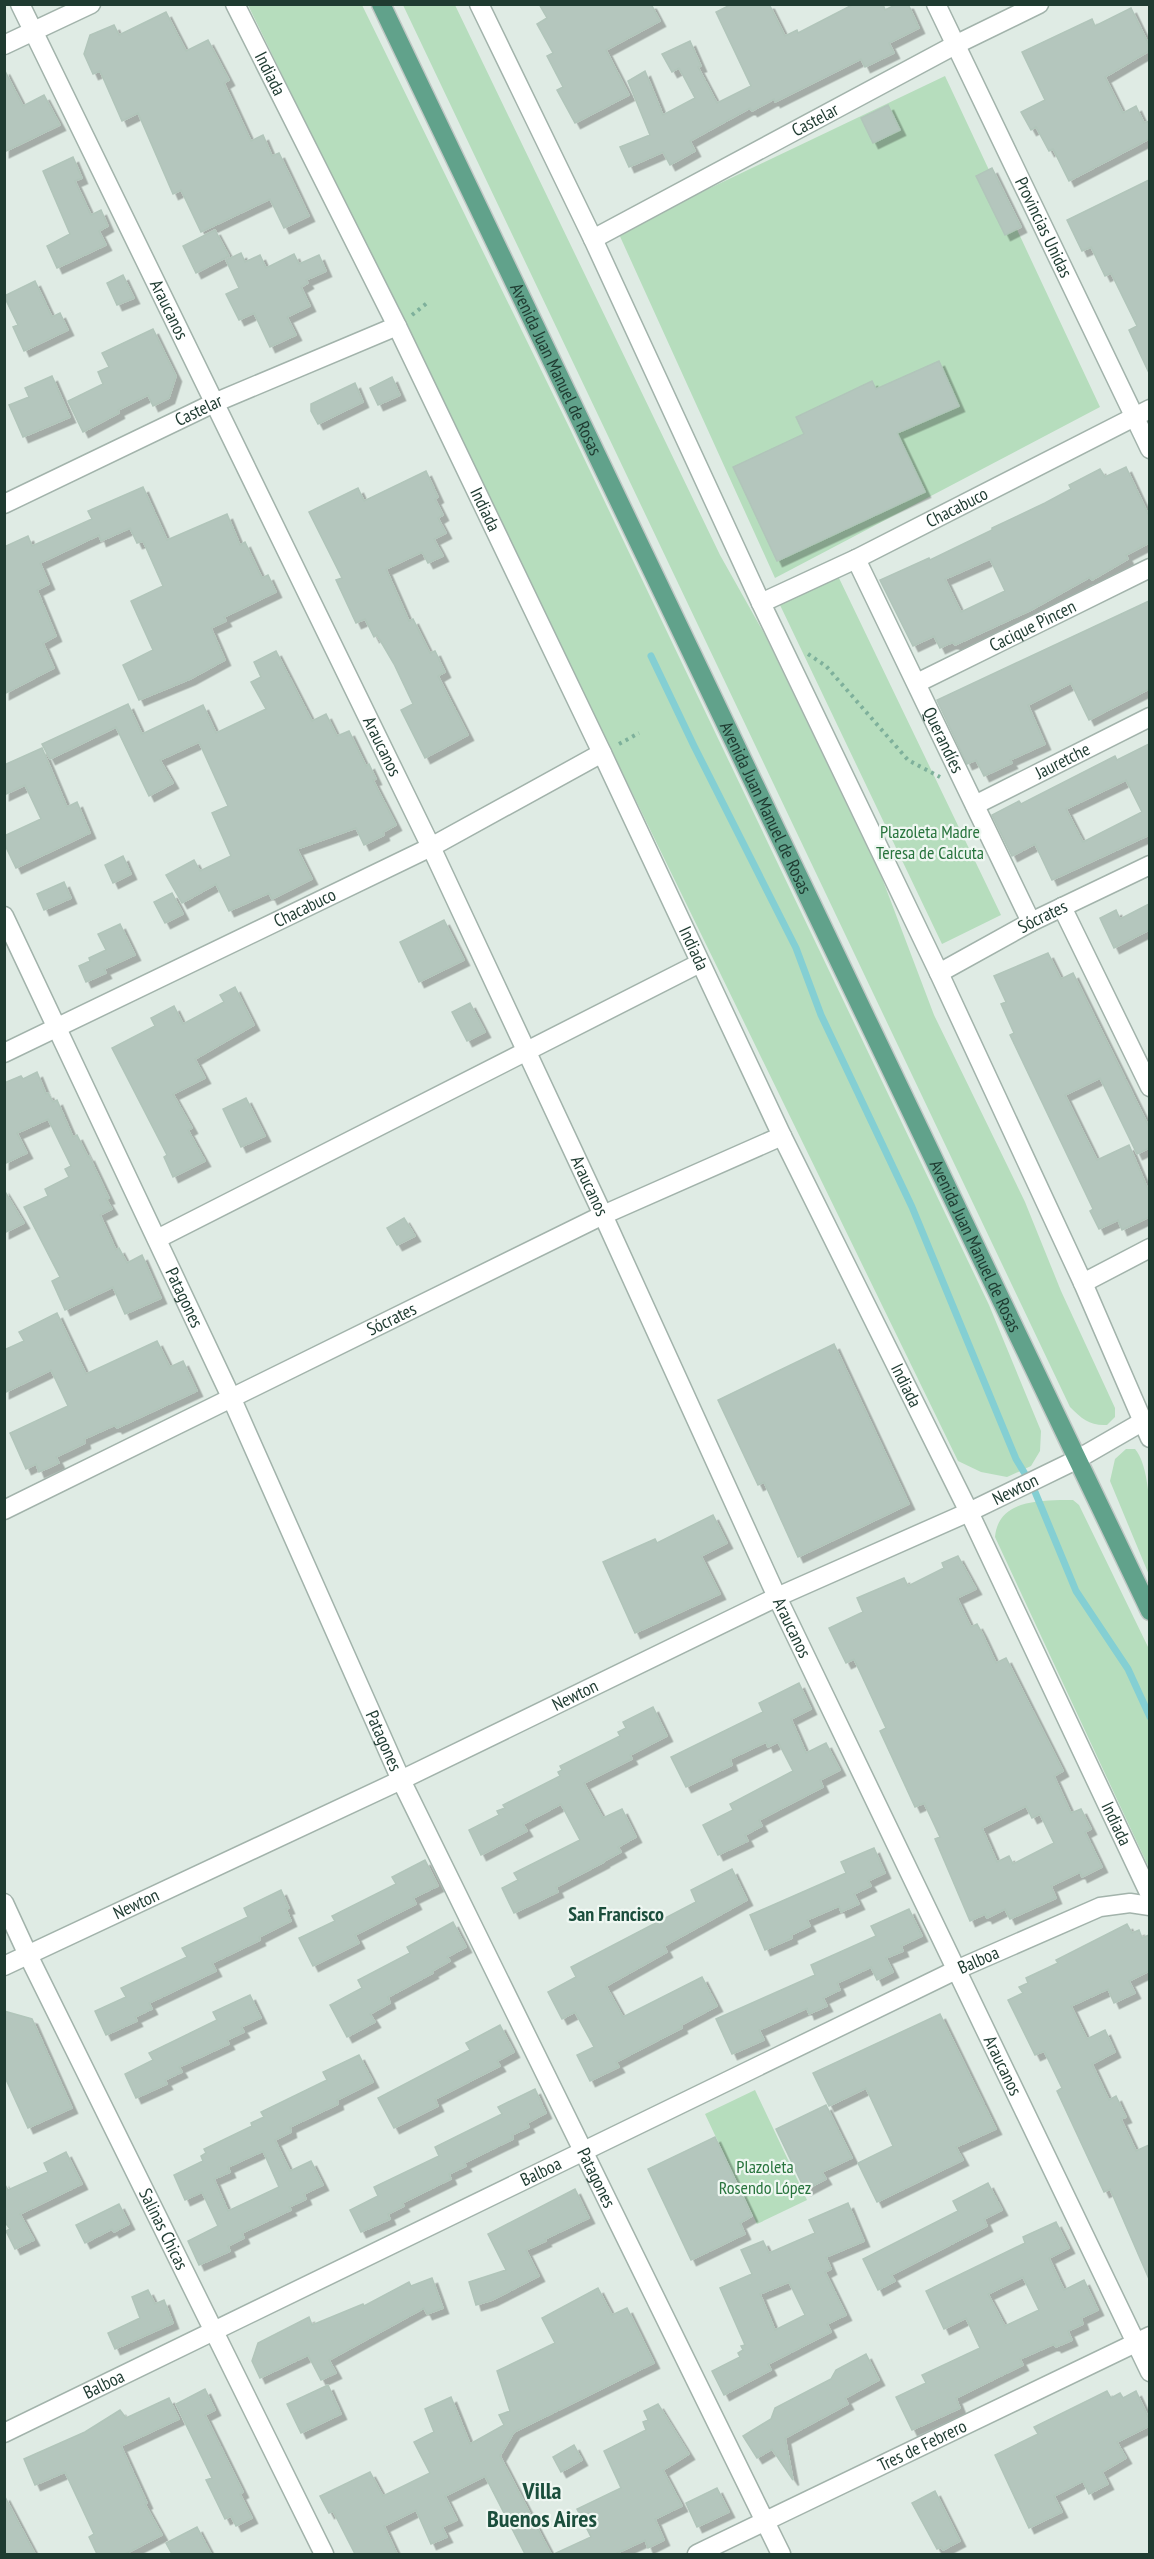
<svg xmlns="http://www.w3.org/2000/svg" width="1154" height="2559" viewBox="0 0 1154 2559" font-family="'PT Sans Narrow',sans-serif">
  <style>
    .green { fill: #b6ddbd }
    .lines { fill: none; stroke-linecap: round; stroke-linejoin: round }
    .stream { stroke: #84cfd3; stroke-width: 7 }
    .building { fill: #b4c6bd; stroke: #b1c5ba; stroke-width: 1.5; fill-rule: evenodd; filter: url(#shadow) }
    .minor-casing { stroke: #a2b3ab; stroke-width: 21 }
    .major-casing { stroke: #c0c8c5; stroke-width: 21 }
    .path { stroke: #7eb09b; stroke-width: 4; stroke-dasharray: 3 4.5; stroke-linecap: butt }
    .minor { stroke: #fff; stroke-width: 18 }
    .major { stroke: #61a28b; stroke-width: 18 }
    .labels { text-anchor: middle; stroke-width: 4.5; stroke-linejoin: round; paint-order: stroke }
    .street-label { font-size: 18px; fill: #1f3b31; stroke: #eff7f2 }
    .park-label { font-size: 18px; fill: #28743d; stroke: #eff7f2 }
    .neighbourhood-label { font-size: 20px; font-weight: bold; fill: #1b4e3c; stroke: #eff7f2 }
    .district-label { font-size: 24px; font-weight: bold; fill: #1b4e3c; stroke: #eff7f2 }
  </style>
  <defs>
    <filter id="shadow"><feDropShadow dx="5.5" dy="5.5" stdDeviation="0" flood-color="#0004"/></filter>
  </defs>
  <rect width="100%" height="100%" fill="#dfebe4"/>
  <path class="green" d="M248,5H362L570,429L989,1305L1041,1431L1040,1451L1031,1466L1007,1477L981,1472L958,1461Z
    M403,5H455L720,555L765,635L882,878L934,1015L1025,1202L1061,1291L1115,1408V1417L1107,1425C1090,1426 1082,1419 1070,1407Z
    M945,76L1100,407L775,578L618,232Z
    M838,576L1001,915L942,944L780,605Z
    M1126,1449H1135C1154,1471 1150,1543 1149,1575L1110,1481L1115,1459Z
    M1060,1500H1073L1079,1505L1149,1649V1868L995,1537C998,1503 1032,1501 1060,1500Z
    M755,2090L807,2200L757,2224L705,2114Z"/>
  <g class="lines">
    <path class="stream" d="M651,656L694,746L796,948L821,1015L912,1207L1016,1459L1033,1487L1076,1591L1128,1669L1150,1717"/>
  </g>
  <path class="building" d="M539,4H651L660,21L606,50L629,95L575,123L557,90L563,87L547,56L553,53L537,24L547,18Z
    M732,4H769L785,36L797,30L798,33L854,4H883L885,10L897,4H908L919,28L889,43L894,53L865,67L861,59L775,102L774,99L752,111L750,108L690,141L695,151L670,165L663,152L629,167L620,147L650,135L628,81L645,71L663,115L695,98L679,68L672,72L662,54L690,41L701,66L698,67L717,103L751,86L716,12Z
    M1131,8L1149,45V51L1105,77L1123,113L1136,106L1144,123L1149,121V139L1069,181L1053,149L1049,151L1036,127L1031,130L1021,112L1045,100L1022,52L1092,19L1095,26Z
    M166,12L186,51L208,40L229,80L224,83L251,141L263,135L272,156L279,153L309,216L284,228L270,199L201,232L181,190L173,194L138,113L122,121L100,71L93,74L84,54L90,35L114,25L119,35Z
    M4,69L23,106L44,95L60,125L4,152Z
    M888,105L900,130L873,143L861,118Z
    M73,157L82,178L75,181L91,215L101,210L108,226L99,231L106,245L57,268L47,246L70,234L43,171Z
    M992,168L1021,227L1005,235L976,176Z
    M1149,180V373L1129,330L1137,326L1111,273L1105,276L1091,247L1082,251L1067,220Z
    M215,230L229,256L196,273L183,246Z
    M241,253L245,262L260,255L266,268L294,254L299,264L319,255L326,271L306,280L308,283L301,287L310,306L287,317L296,335L270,347L254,313L239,320L226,294L239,288L226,260Z
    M123,275L134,298L117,305L107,283Z
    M35,281L52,317L60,313L68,330L24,351L13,327L18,325L4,296Z
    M153,329L176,376L169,398L153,406L148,395L118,410L119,413L83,432L68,401L103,384L98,372L109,367L102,353Z
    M939,361L959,406L897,433L925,492L777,561L733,467L804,434L796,417L872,381L876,389Z
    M52,376L70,417L23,437L9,405L29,397L25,388Z
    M392,377L400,395L378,405L370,388Z
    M355,383L363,402L318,424L311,411V404Z
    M1126,467L1149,516V543L1126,555L1128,559L1092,580L1090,577L1031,610L955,645L953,642L940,648L934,636L913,646L880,580L929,558L930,560L992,530V528L1045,503L1071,489L1069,485L1100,469L1105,477ZM990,559L1005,591L961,612L945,579Z
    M426,471L438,497L435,499L443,515L438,518L446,533L434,539L443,556L428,563L422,552L386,569L409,621L413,619L430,653L435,651L445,672L438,676L468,735L425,758L401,710L413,704L394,664L377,635L374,637L365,619L356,623L336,580L342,578L309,512L358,488L364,501Z
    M143,487L167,540L227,514L240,545L245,542L262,578L268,575L276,592L224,617L226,621L211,628L225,660L190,679L139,700L123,665L153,650L131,601L163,586L143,541L137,543L130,528L101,541L99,535L40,563L49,584L37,590L56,636L43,643L54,668L4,694V547L28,536L32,546L92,519L88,511Z
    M1149,601V689L1089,720L1071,683L1028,705L1045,744L1010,760L1012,763L984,776L976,760L967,764L937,700Z
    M276,651L312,721L326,714L337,736L349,731L366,766L369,764L376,779L373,780L396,825L383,832L384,835L364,845L356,828L297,849L312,879L272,899L269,893L229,911L216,884L182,903L166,875L194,860L200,871L231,856L212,813L228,806L199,742L160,760L173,783L149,796L116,727L50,759L42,744L128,704L142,734L203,705L216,733L266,709L251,682L261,677L254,662Z
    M1149,744V835L1052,880L1035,844L1012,856L992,815L1019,801L1021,804L1115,756L1117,760ZM1126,780L1142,812L1083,842L1066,809Z
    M42,748L67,807L77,802L90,833L16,868L4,843V836L41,819L25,785L4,795V765Z
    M123,856L131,874L113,883L105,865Z
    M64,882L71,898L44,910L37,894Z
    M172,893L183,914L165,923L154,902Z
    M1149,904V930L1114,948L1100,918L1116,910L1120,919Z
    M444,920L464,960L419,982L400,942Z
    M120,924L135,955L104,969L106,973L86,982L79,966L90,961L89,958L106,950L98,934Z
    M1048,953L1061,979L1073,973L1149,1127V1148L1137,1154L1100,1078L1065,1095L1097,1160L1129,1145L1149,1192V1217L1122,1230L1118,1220L1099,1229L1090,1211L1093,1209L1010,1035L1014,1033L1001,1004L1006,1002L994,976Z
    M235,987L254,1025L195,1059L205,1078L173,1094L192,1128L188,1130L205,1161L173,1177L164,1157L167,1155L112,1048L155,1026L151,1018L174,1006L183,1024L224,1002L220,995Z
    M470,1003L485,1032L467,1041L452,1012Z
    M37,1072L46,1094L48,1093L53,1102L57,1100L73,1137L77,1135L88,1157L89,1156L109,1198L106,1199L112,1209L100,1215L116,1250L119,1248L127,1263L142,1255L161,1298L125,1314L113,1287L65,1310L52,1281L60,1277L24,1207L48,1196L45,1189L69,1177L65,1169L71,1166L48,1119L17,1133L27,1153L4,1164V1083L21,1076L23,1079Z
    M246,1098L265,1136L241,1147L223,1109Z
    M4,1190L24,1223L4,1233Z
    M404,1218L415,1236L397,1245L387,1228Z
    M57,1313L86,1374L157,1341L170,1367L183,1361L197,1391L117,1428L115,1425L84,1439L85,1443L56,1457L59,1463L39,1472L36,1464L26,1469L10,1433L68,1406L51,1370L4,1393V1350L24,1341L19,1332Z
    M834,1344L909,1504L798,1557L764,1482L758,1485L718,1400Z
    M713,1515L727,1543L701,1556L720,1594L635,1633L603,1562L655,1539L657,1543Z
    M958,1556L976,1589L957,1598L971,1627L977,1624L982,1633L996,1663L1006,1658L1063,1771L1054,1776L1071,1813L1081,1809L1091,1829L1085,1832L1102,1867L1082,1877L1080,1872L1051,1886L1056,1898L1010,1919L1005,1909L987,1918L985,1914L970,1921L935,1839L940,1837L924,1803L915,1807L880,1731L886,1728L854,1659L846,1663L829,1628L863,1612L857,1598L904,1578L908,1586L944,1568L942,1563ZM1026,1806L1032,1818L1040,1814L1054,1843L1013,1864L1009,1856L997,1862L982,1828Z
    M799,1683L811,1709L791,1719L806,1753L826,1743L840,1770L820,1780L823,1787L759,1820L762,1826L745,1835L748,1841L718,1855L703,1825L733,1810L730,1804L793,1771L778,1742L768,1747L766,1742L730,1759L732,1765L686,1787L671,1757L763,1712L759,1703Z
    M653,1707L667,1736L630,1755L632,1759L584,1783L603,1818L622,1809L636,1837L618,1847L621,1852L604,1861V1862L556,1887L558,1892L514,1913L502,1888L518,1880L514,1873L580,1840L561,1804L523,1824L527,1831L481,1855L469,1830L499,1815L497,1811L505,1808L503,1805L560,1776L558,1772L562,1770L560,1766L620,1736L618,1732L626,1728L623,1722Z
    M874,1848L885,1873L868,1881L871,1886L854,1894L859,1904L841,1912L839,1906L807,1920L810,1926L791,1935L792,1938L765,1950L750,1915L846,1873L841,1862Z
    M425,1860L438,1886L413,1898L416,1904L355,1935L359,1943L313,1966L299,1938L335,1921L332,1916L396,1884L392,1877Z
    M732,1869L747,1900L664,1946L667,1952L606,1986L623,2017L702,1977L717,2006L681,2025L682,2028L616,2062L619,2067L590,2081L577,2055L594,2047L575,2012L562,2019L548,1992L576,1977L571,1967L696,1902L691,1890Z
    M281,1890L289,1908L286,1909L291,1921L259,1937L260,1940L212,1963L216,1971L149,2003L152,2009L135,2017L137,2021L106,2035L95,2011L126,1997L121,1988L187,1957L182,1948L248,1917L244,1908Z
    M909,1909L922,1936L901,1946L903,1951L886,1958L893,1972L877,1980L871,1967L837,1983L840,1990L823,1998L827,2006L809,2014L807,2008L759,2030L764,2040L732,2054L716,2019L815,1975L811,1965L876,1936L871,1926Z
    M453,1922L466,1947L447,1957L450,1961L432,1971L433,1973L388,1997L390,2003L370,2014L375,2022L347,2037L330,2005L362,1988L358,1980L410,1953L407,1947Z
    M1127,1924L1132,1933L1139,1930L1142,1938L1149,1935V1971L1129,1981L1135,1993L1114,2003L1108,1989L1071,2006L1087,2039L1105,2030L1115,2052L1092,2064L1109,2100L1116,2096L1126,2117L1121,2119L1136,2151L1149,2145V2279L1110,2189L1104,2192L1057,2091L1062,2088L1044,2051L1035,2055L1008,2000L1023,1993L1019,1987L1028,1983L1026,1978L1058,1963L1056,1960Z
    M250,1995L261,2018L241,2027L244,2032L227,2040L229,2044L179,2067L182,2072L165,2080L167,2084L136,2098L125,2074L153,2060L149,2053L217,2020L213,2012Z
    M4,2011L32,2019L72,2108L28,2128L4,2075Z
    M940,2014L996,2129L956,2147L963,2160L877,2202L858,2163L893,2146L866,2088L829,2106L813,2073Z
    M500,2025L514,2052L497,2061L500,2066L435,2099L438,2106L394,2128L378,2098L470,2050L466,2043Z
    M359,2055L373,2082L337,2100L338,2104L290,2127L291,2132L275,2140L290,2171L311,2161L323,2185L304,2194L306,2199L289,2207L291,2210L242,2233L244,2238L228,2246L230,2251L199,2265L188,2241L218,2226L202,2192L185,2200L174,2175L203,2161L201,2156L206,2153L204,2149L252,2126L251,2123L264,2117L261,2112L327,2080L323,2072ZM263,2151L279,2187L228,2211L214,2179L230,2172L228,2167Z
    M535,2089L546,2113L527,2123L529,2127L512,2135L513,2139L464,2163L466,2166L449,2174L451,2179L402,2203L404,2206L388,2214L390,2219L361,2232L350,2210L378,2196L374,2187L439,2156L435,2147L502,2114L498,2107Z
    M826,2105L852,2158L822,2172L826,2179L805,2190L776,2129Z
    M715,2137L752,2216L740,2223L745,2234L691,2260L648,2169Z
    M66,2152L82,2184L20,2214L34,2240L15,2249L6,2231L10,2229L4,2221V2183L8,2190L48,2172L44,2163Z
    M988,2183L1002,2210L984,2219L987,2226L891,2275L895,2281L878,2290L863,2259L958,2211L953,2201Z
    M575,2189L589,2218L545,2239L546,2241L526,2250L539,2276L492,2300L476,2305L469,2282L506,2270L488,2234Z
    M848,2203L864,2241L826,2257L831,2269L825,2272L846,2315L827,2324L831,2332L768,2364L771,2370L724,2395L712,2371L740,2357L738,2353L743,2350L741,2346L745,2345L720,2288L752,2274L741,2250L763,2241L769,2253L815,2233L809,2220ZM789,2282L805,2315L775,2330L760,2294Z
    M119,2204L129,2224L114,2232L112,2229L85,2243L76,2225Z
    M1056,2222L1069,2248L1049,2258L1064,2290L1084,2280L1098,2310L1081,2318L1083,2324L1068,2331L1072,2340L1056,2347L1054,2344L1020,2359L1023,2365L956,2398L960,2408L912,2430L896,2397L926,2383L922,2375L980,2348L966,2318L944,2329L926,2291L1025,2243L1023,2237ZM1023,2277L1039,2310L1005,2326L988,2294Z
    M432,2278L443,2308L427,2314L424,2308L329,2360L336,2373L321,2380L308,2355L260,2378L252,2361L258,2343L309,2317L312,2325L363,2304L364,2306L409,2282L411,2286Z
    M598,2288L612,2315L627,2308L654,2363L514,2432L500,2456L551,2554H525L485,2476L445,2496L457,2520L442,2527L447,2537L431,2544L416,2510L384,2526L397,2554H355L333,2511L329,2513L320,2496L370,2472L383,2496L430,2473L414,2442L434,2432L425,2409L451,2397L470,2444L504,2425L499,2415L510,2411L497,2371L555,2343L542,2318Z
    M148,2290L155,2304L164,2300L173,2323L115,2349L108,2333L140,2318L132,2297Z
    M866,2354L879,2380L845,2398L848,2404L785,2438L793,2480L772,2449L757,2458L743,2436L771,2419L775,2408L831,2379L836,2370Z
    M328,2385L341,2414L301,2433L287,2404Z
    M205,2389L215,2410L205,2415L243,2492L240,2494L252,2518L236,2526L231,2516L225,2519L206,2480L212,2478L176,2404Z
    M1107,2391L1111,2398L1120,2393L1123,2398L1136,2391L1149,2419V2426L1117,2442L1126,2458L1102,2472L1108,2484L1089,2494L1083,2481L1054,2496L1062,2512L1029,2528L995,2455L1038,2434L1034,2427Z
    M169,2398L179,2419L121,2446L147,2503L145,2504L162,2535L125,2554H97L89,2537L94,2534L65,2472L35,2485L24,2459L85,2432L120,2410L126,2418Z
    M658,2404L689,2454L663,2470L682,2506L655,2519L664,2540L648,2548L645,2540L615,2554H554L591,2537L577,2509L621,2488L604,2451L646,2430L643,2422L648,2420L644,2411Z
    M574,2445L582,2460L561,2472L553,2457Z
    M717,2488L729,2512L697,2527L686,2503Z
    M935,2491L960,2541L943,2550L941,2547L937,2549L912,2503Z
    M4,2495L35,2554H4Z
    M197,2527L211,2554H172L166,2543Z"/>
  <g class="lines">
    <g class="minor-casing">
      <g id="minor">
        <path id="s1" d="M20,4L431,847L603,1215L777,1597L1150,2372"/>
        <path id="s2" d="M235,4L397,326L602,753L782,1136L969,1512L1150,1895"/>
        <path d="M479,4L593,239L761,603L939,973L1083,1283L1150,1438"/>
        <path id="s3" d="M936,4L1150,449"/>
        <path d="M4,45L91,4"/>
        <path id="s4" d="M593,239L955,45L1039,4"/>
        <path id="s5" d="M4,504L214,403L397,326"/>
        <path id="s6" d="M856,559L1031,922"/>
        <path id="s7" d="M761,603L856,559L1150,409"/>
        <path id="s8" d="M917,683L1150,568"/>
        <path id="s9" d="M975,805L1150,717"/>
        <path d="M1062,907L1150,1087"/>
        <path id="s10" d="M4,916L231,1397L401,1780L781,2554"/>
        <path id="s11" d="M939,973L1031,922L1150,865"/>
        <path id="s12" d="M4,1053L431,847L602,753"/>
        <path d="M157,1239L700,963"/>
        <path d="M1083,1283L1150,1248"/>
        <path id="s13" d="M4,1510L603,1215L782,1136"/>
        <path id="s14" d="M4,1903L28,1955L324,2554"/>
        <path id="s15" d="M4,1966L401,1780L777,1597L969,1512L1076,1460L1142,1422"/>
        <path id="s16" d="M4,2433L956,1970L1100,1907L1130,1903L1150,1906"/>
        <path id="s17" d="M697,2554L1150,2336"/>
      </g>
    </g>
    <g class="major-casing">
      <g id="major">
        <path id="s18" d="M381,4L1150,1611"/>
      </g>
    </g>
    <path class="path" d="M412,315L427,303
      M808,654L826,666L908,760L940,777
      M619,744L639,733"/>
    <use href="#minor" class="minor"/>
    <use href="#major" class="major"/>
  </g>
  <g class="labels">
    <g class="street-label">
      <text dy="6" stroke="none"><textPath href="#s2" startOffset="78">Indiada</textPath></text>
      <text dy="6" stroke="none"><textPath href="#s4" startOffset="252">Castelar</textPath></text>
      <text dy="6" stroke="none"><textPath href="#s3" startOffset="248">Provincias Unidas</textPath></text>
      <text dy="6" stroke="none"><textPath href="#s1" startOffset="340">Araucanos</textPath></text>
      <text dy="6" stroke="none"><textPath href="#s18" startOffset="405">Avenida Juan Manuel de Rosas</textPath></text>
      <text dy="6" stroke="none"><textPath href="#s5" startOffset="216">Castelar</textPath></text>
      <text dy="6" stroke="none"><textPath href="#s7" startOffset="218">Chacabuco</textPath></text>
      <text dy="6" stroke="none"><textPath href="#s2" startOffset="564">Indiada</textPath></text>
      <text dy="6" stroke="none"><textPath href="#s8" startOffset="129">Cacique Pincen</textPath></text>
      <text dy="6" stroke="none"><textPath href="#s6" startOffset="201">Querandíes</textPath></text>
      <text dy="6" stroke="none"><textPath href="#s1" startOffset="826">Araucanos</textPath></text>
      <text dy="6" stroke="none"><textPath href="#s9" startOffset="98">Jauretche</textPath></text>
      <text dy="6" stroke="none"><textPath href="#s18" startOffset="891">Avenida Juan Manuel de Rosas</textPath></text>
      <text dy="6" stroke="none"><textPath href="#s12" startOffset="334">Chacabuco</textPath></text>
      <text dy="6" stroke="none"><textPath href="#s11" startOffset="118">Sócrates</textPath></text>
      <text dy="6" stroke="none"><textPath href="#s2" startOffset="1050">Indiada</textPath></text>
      <text dy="6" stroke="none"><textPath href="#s1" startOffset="1312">Araucanos</textPath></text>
      <text dy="6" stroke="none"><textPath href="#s18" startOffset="1377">Avenida Juan Manuel de Rosas</textPath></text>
      <text dy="6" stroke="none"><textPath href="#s10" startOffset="422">Patagones</textPath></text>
      <text dy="6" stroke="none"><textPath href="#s13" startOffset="432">Sócrates</textPath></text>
      <text dy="6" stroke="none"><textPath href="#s2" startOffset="1536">Indiada</textPath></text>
      <text dy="6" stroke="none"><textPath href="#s15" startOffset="1118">Newton</textPath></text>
      <text dy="6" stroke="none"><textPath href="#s1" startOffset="1798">Araucanos</textPath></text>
      <text dy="6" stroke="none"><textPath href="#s15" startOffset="632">Newton</textPath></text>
      <text dy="6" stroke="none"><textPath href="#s10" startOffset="908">Patagones</textPath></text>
      <text dy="6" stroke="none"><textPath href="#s2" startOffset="2022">Indiada</textPath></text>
      <text dy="6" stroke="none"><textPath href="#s15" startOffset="146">Newton</textPath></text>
      <text dy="6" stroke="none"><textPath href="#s16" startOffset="1083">Balboa</textPath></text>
      <text dy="6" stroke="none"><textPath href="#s1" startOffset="2284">Araucanos</textPath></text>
      <text dy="6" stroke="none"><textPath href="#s16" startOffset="597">Balboa</textPath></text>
      <text dy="6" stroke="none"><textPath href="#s10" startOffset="1394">Patagones</textPath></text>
      <text dy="6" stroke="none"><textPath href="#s14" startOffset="363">Salinas Chicas</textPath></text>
      <text dy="6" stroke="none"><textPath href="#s16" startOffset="111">Balboa</textPath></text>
      <text dy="6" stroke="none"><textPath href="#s17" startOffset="250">Tres de Febrero</textPath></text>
    </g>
    <g class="park-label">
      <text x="930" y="838">Plazoleta Madre<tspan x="930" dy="21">Teresa de Calcuta</tspan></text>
      <text x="765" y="2173">Plazoleta<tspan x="765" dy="21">Rosendo López</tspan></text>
    </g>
    <g class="neighbourhood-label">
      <text x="616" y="1921">San Francisco</text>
    </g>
    <g class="district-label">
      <text x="542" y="2499">Villa<tspan x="542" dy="28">Buenos Aires</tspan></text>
    </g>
  </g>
  <rect width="1154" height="2559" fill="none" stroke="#1f3b31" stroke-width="12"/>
</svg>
